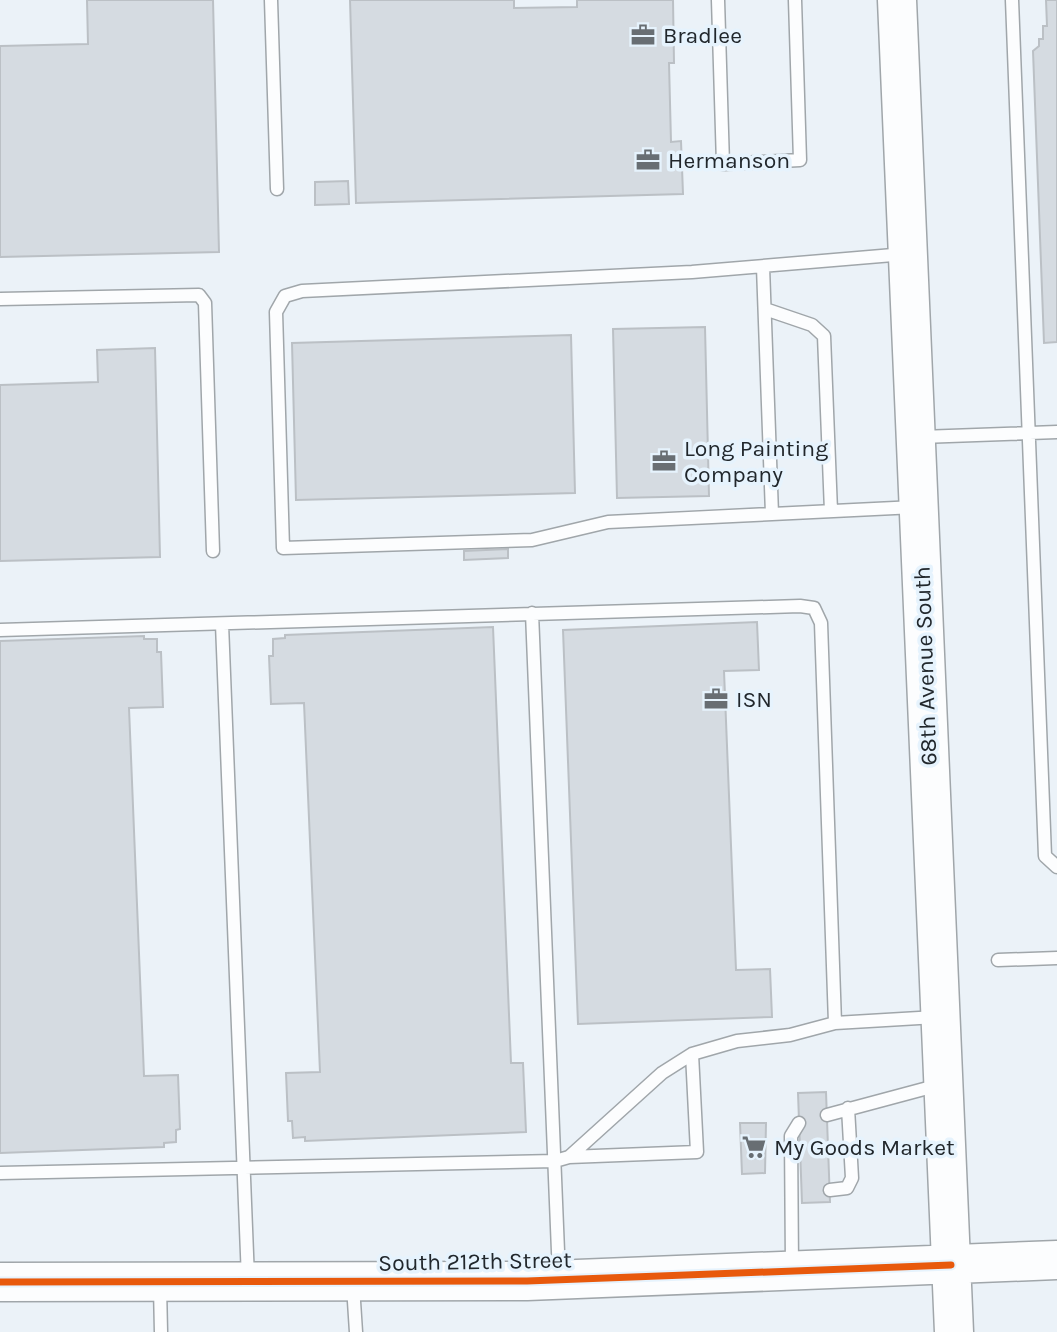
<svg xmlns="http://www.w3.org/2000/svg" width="1057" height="1332" viewBox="0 0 1057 1332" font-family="Karla,sans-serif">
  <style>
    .building { fill: #d5dbe1; stroke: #bbc0c5; stroke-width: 2 }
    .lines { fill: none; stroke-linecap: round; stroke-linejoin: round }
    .lane-casing { stroke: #a0a6aa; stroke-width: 15 }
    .primary-casing { stroke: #a0a6aa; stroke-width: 41 }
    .lane { stroke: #fcfdfe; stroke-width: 12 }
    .primary { stroke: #fcfdfe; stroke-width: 38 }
    .cycleway-casing { stroke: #e6f3fd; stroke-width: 11 }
    .cycleway { stroke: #e8590c; stroke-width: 7 }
    .labels { text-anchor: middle; stroke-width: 7; stroke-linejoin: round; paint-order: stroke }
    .poi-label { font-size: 23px; fill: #21272c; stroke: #e6f3fd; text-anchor: start }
    .street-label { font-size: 23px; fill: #21272c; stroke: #e6f3fd }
  </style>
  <rect width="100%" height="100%" fill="#ebf2f8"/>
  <path class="building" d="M87,0H213L219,252L0,257V46L88,44Z
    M350,0H514V8L577,7V0H673L674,63H669L671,142L681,141L683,194L356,203Z
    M1046,0H1057V342L1044,343L1033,51L1039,46V39H1043V26H1047Z
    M348,181L349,204L315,205V182Z
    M705,327L709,496L617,498L613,329Z
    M571,335L575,493L296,500L292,343Z
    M155,348L160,557L0,561V385L98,382L97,350Z
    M508,549V558L464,560V551Z
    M757,622L759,670L724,671L736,970L770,969L772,1017L578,1024L563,630Z
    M493,627L511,1063H523L526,1132L305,1141V1137L293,1138L292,1121H288L286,1073L320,1072L304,703L271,704L269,656H273V639L285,638V635Z
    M144,636V639H157V652H161L163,707L129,708L144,1076L178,1075L180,1129L176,1130V1142L164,1143V1147L0,1153V641Z
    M826,1092L830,1202L802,1203L798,1093Z
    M740,1123H766L765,1173L742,1174Z"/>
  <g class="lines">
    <g class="lane-casing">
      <path id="lane" d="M271,0L277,189
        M718,0L723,164L800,160L795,0
        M1012,0L1045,856L1057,867
        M905,254L692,272L302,291L285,296L276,312L283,548L532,540L608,522L915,507
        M763,267L772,514
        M0,299L199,295L205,303L213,551
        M765,309L812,325L824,336L831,511
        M921,437L1057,432
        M532,613L559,1276
        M222,624L248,1279
        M0,630L800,606L814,608L821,623L835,1023
        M998,960L1057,958
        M827,1115L939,1085
        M569,1157L697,1152L692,1054
        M0,1173L555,1161L569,1157L662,1073L692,1054L737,1041L790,1035L835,1023L936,1017
        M830,1190L847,1188L852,1178L848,1108
        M792,1267L791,1136L799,1123
        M353,1286L356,1332
        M160,1287L161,1332"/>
    </g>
    <g class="primary-casing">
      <path id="primary" d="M897,0L954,1332
        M0,1282L527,1281L1057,1260"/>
    </g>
    <use href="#lane" class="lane"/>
    <use href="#primary" class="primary"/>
    <g class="cycleway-casing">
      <path id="cycleway" d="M0,1282L527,1281L951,1265"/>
    </g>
    <use href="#cycleway" class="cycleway"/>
  </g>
  <defs>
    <g id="office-bare" transform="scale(1.89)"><path d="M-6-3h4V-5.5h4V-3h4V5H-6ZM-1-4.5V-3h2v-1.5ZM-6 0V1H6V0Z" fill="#686e73" stroke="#e6f3fd" stroke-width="2.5" paint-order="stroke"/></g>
    <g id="supermarket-bare" transform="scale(1.89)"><path d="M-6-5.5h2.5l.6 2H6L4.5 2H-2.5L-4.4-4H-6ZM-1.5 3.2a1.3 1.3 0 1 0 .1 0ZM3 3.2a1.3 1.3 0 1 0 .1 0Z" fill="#686e73" stroke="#e6f3fd" stroke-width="2.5" paint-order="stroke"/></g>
  </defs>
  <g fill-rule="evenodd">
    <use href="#office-bare" x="643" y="35"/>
    <use href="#office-bare" x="648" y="160"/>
    <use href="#office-bare" x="664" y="461"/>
    <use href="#office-bare" x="716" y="699"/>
    <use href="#supermarket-bare" x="754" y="1147"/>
  </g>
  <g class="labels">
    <g class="poi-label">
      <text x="663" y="43">Bradlee</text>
      <text x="668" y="168">Hermanson</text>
      <text x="684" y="456">Long Painting<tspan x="684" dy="26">Company</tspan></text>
      <text x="736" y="707">ISN</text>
      <text x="774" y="1155">My Goods Market</text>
    </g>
    <g class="street-label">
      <text transform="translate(925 666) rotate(-92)" y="8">68th Avenue South</text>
      <text transform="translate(475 1261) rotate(-1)" y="8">South 212th Street</text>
    </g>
  </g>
</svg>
